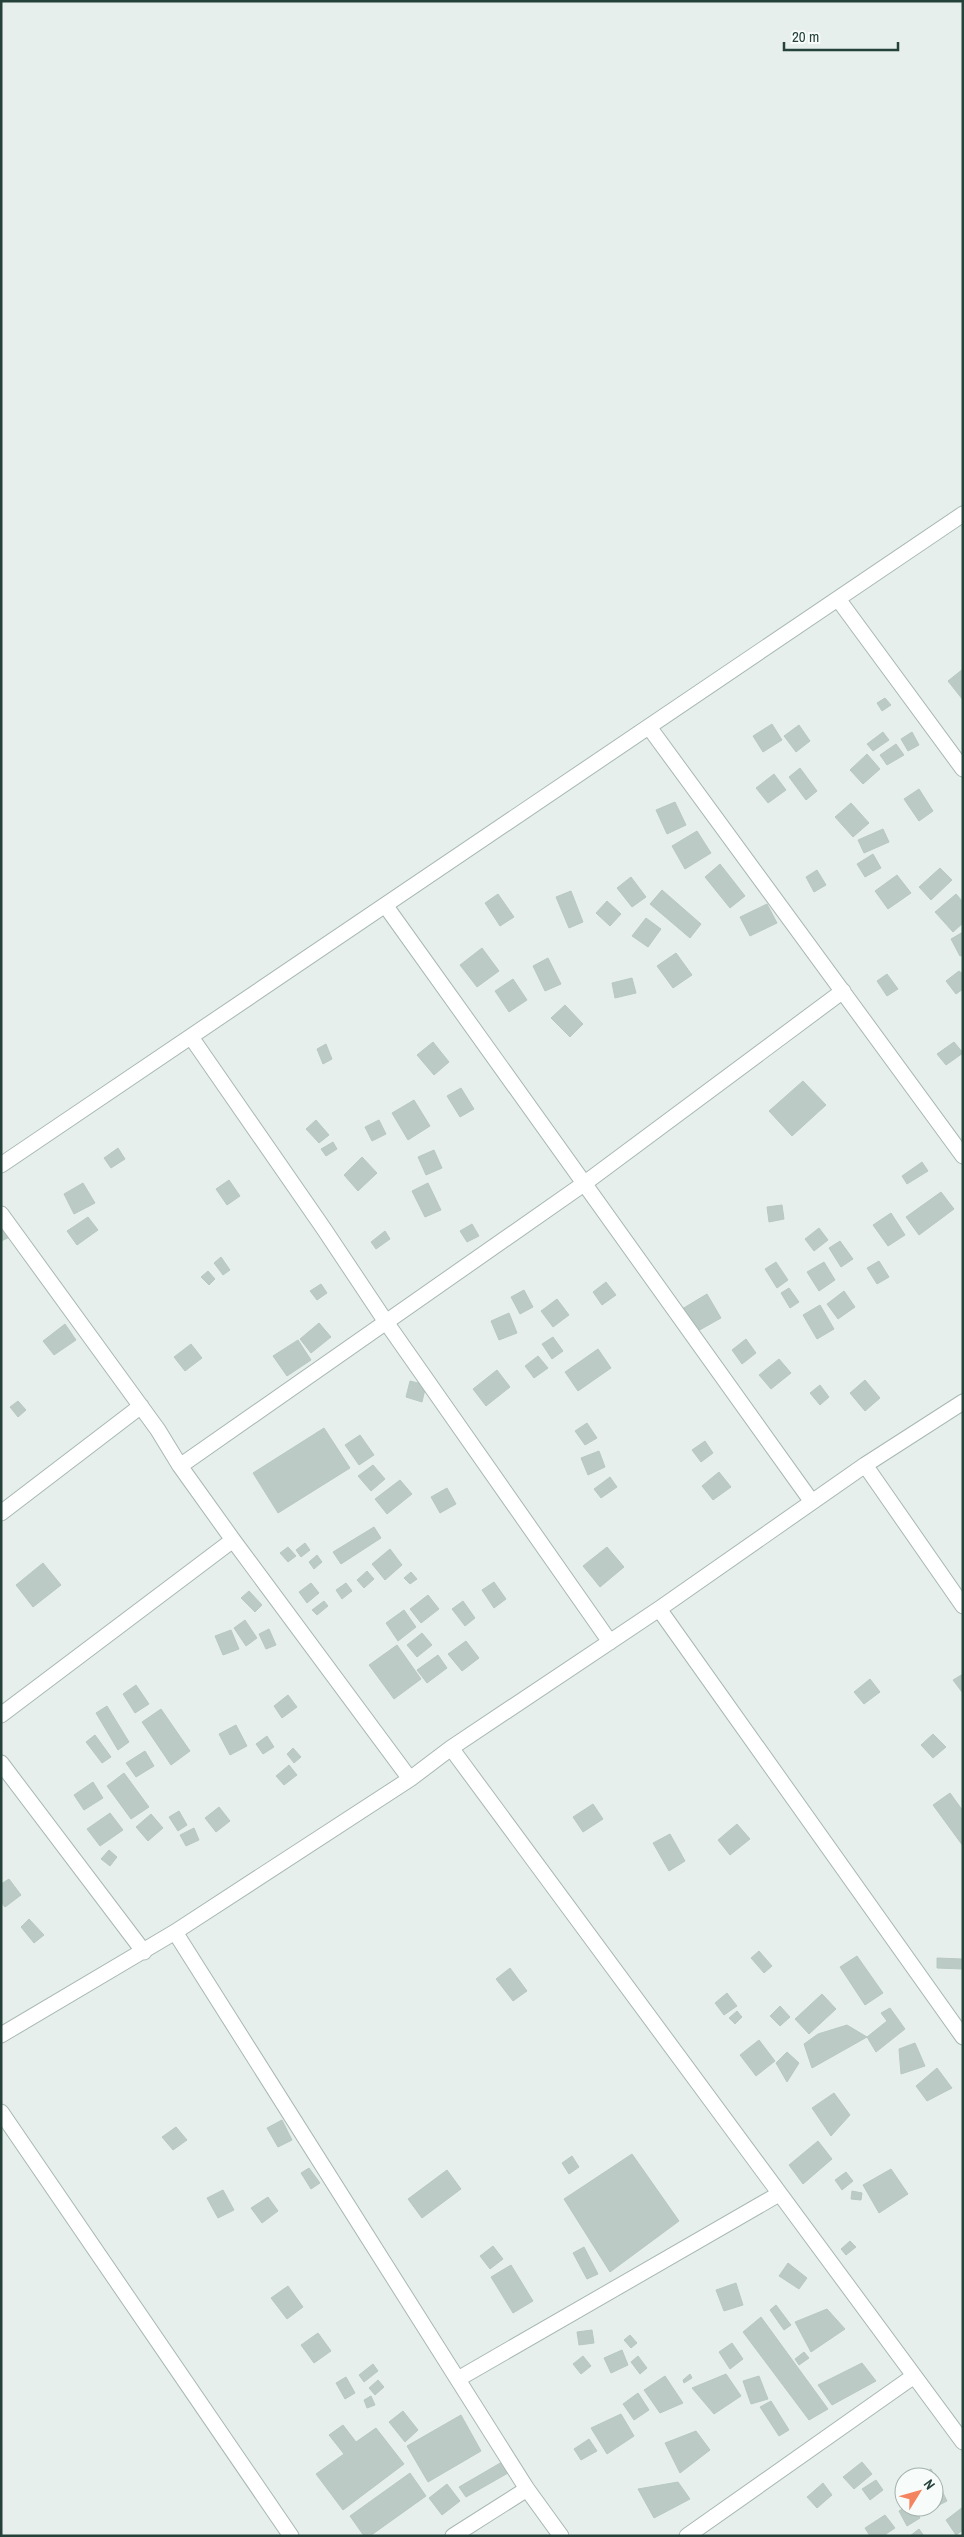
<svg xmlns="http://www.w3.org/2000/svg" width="964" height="2537" viewBox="0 0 964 2537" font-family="'Archivo Narrow',sans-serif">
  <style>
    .building { fill: #bbcac4; stroke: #b8c9c2 }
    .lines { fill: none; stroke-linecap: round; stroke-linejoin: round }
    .minor-casing { stroke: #a8b8b2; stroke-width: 17 }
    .minor { stroke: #fff; stroke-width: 15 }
  </style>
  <rect width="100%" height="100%" fill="#e6efeb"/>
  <path class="building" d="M963,669V700L948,681Z
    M885,698L891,705L882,711L877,703Z
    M772,724L782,740L763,752L753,736Z
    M799,725L810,741L796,752L784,736Z
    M883,732L889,740L873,751L867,744Z
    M912,732L919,745L908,751L901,739Z
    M896,744L904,755L887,765L880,755Z
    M867,754L880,769L863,784L850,770Z
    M800,768L817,791L806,800L789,777Z
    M774,774L786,790L768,803L756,788Z
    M919,789L933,811L919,821L904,799Z
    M675,802L686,825L667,834L656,810Z
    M851,803L869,823L853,837L835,817Z
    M883,829L889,842L864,853L858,840Z
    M697,831L711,853L685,869L672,846Z
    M873,854L881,868L865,877L857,864Z
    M720,864L745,896L730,908L705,877Z
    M940,868L952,880L931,900L919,887Z
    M817,870L826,885L814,892L806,877Z
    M897,875L911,893L888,909L875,891Z
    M631,877L646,897L632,907L617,888Z
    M662,890L701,924L690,938L650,904Z
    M571,891L583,922L569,928L556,897Z
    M498,894L514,917L500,926L485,903Z
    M956,894L963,902V923L953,932L935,912Z
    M607,901L621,914L610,926L596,913Z
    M767,904L777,923L750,936L740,917Z
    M646,918L661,929L648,947L632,936Z
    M963,932V955L960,956L951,939Z
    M482,948L499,971L477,987L460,965Z
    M676,953L692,975L673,988L657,966Z
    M548,958L561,984L545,991L533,966Z
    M959,971L963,974V989L956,994L946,981Z
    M887,974L898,989L887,996L877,981Z
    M632,978L636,993L615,998L612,983Z
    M513,979L527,1000L509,1012L495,991Z
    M565,1005L583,1024L570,1037L551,1018Z
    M433,1042L449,1062L434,1075L417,1055Z
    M954,1042L963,1053L946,1065L937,1054Z
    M326,1044L332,1059L323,1064L317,1049Z
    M803,1081L826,1105L792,1136L769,1111Z
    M461,1088L474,1109L460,1117L447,1096Z
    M414,1100L430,1126L408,1140L392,1113Z
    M316,1120L329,1135L319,1143L306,1129Z
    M379,1120L386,1134L372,1141L365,1127Z
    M333,1142L337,1149L326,1156L321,1149Z
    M118,1148L125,1159L111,1168L104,1158Z
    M434,1150L442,1168L426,1175L418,1157Z
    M362,1157L377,1173L358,1191L344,1175Z
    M922,1162L928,1171L907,1184L902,1176Z
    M229,1180L240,1196L227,1205L216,1189Z
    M83,1183L95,1203L74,1214L64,1194Z
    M428,1183L441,1210L425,1217L412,1191Z
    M941,1192L954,1209L919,1235L906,1217Z
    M782,1205L784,1219L769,1222L767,1207Z
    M891,1213L905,1235L888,1246L873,1225Z
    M88,1217L98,1230L77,1245L67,1231Z
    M1,1223L10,1237L1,1241Z
    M472,1224L479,1236L467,1242L460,1231Z
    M819,1228L828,1240L814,1251L805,1239Z
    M385,1231L390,1239L376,1249L371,1242Z
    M840,1241L853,1259L841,1267L829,1248Z
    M221,1257L230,1270L223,1275L214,1263Z
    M879,1261L889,1277L877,1284L867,1268Z
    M776,1262L788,1280L777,1288L765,1269Z
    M824,1262L835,1280L819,1291L807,1272Z
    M208,1271L215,1279L209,1285L201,1277Z
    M606,1282L616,1295L602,1305L593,1292Z
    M321,1284L327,1293L317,1300L310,1291Z
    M789,1288L799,1302L790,1308L781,1293Z
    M524,1290L533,1307L520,1314L511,1297Z
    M844,1291L855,1307L838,1319L827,1304Z
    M707,1294L721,1318L696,1332L682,1309Z
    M557,1299L569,1315L553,1327L541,1311Z
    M820,1305L834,1329L817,1339L803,1315Z
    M509,1313L517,1333L499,1340L491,1321Z
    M319,1323L331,1337L311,1353L300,1339Z
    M65,1324L76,1340L54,1355L43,1341Z
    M553,1337L563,1351L552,1359L542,1344Z
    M746,1339L756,1353L742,1364L732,1350Z
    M298,1340L311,1360L287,1376L273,1356Z
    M191,1344L202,1358L185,1371L174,1357Z
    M598,1349L611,1368L578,1391L565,1372Z
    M538,1356L548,1368L534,1378L525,1366Z
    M779,1359L791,1373L771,1389L759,1375Z
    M497,1370L510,1387L486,1406L473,1389Z
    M865,1380L880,1398L865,1411L850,1393Z
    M410,1381L426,1385L422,1402L406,1397Z
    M820,1385L829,1397L820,1405L810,1393Z
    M18,1401L26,1410L18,1417L10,1407Z
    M587,1423L597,1438L585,1445L575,1431Z
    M324,1428L350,1468L278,1513L253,1473Z
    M360,1435L374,1455L359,1465L345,1445Z
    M705,1441L713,1453L701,1462L692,1450Z
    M599,1451L605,1467L588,1475L581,1458Z
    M373,1465L385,1479L371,1491L358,1476Z
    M719,1472L731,1487L713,1500L702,1486Z
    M610,1477L617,1487L601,1498L594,1489Z
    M400,1480L412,1494L387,1514L375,1499Z
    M447,1488L456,1504L440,1513L431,1497Z
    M374,1527L381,1538L341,1564L333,1552Z
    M305,1543L310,1550L301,1557L296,1550Z
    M288,1547L296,1556L288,1562L280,1553Z
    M607,1547L624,1567L600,1587L583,1566Z
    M390,1549L402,1565L385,1580L372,1564Z
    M317,1555L322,1562L314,1569L309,1562Z
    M43,1563L61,1585L33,1607L16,1585Z
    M367,1571L374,1579L364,1588L357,1580Z
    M411,1572L417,1579L410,1584L404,1578Z
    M494,1582L506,1599L494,1608L482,1590Z
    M311,1583L319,1593L307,1603L299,1592Z
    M346,1583L352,1591L342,1599L336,1590Z
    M249,1591L262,1605L255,1612L241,1598Z
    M428,1595L439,1609L421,1623L410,1609Z
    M324,1601L328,1606L317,1615L312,1610Z
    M463,1601L475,1618L465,1626L452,1609Z
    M404,1610L416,1627L398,1641L386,1623Z
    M245,1620L257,1638L246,1646L234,1628Z
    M269,1629L276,1645L266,1649L259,1634Z
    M231,1630L239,1649L223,1655L215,1636Z
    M422,1633L432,1645L417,1657L407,1645Z
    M466,1641L479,1658L462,1671L448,1654Z
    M397,1645L421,1679L394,1699L369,1665Z
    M438,1655L447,1668L427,1683L417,1670Z
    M963,1674V1691L962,1692L953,1680Z
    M870,1679L880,1692L864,1704L854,1692Z
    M136,1685L149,1704L135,1713L123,1694Z
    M288,1695L297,1707L282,1718L274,1706Z
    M107,1706L129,1742L118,1750L96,1713Z
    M161,1709L190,1751L171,1765L142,1722Z
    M236,1725L247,1746L230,1755L219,1734Z
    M933,1734L946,1747L933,1758L921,1745Z
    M95,1735L111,1757L102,1763L86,1742Z
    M267,1736L274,1747L263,1754L256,1744Z
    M293,1748L301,1757L294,1763L287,1754Z
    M145,1751L154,1766L136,1777L126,1763Z
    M289,1765L297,1775L284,1785L276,1776Z
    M124,1773L149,1807L131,1819L107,1786Z
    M93,1782L103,1798L84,1810L74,1795Z
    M950,1793L963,1811V1846L933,1805Z
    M593,1804L603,1819L583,1832L573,1817Z
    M219,1807L230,1821L216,1832L205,1818Z
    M179,1811L187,1825L178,1831L169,1817Z
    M110,1813L123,1830L100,1846L87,1829Z
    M151,1814L163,1828L148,1841L136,1827Z
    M737,1824L750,1839L730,1855L718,1840Z
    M194,1828L199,1840L186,1846L180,1835Z
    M670,1834L685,1861L669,1871L653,1843Z
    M109,1850L117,1857L110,1866L101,1859Z
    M9,1879L21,1895L5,1907L1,1902V1884Z
    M29,1919L44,1935L34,1943L21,1927Z
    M759,1951L772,1966L764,1973L751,1958Z
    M857,1956L883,1993L865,2005L840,1967Z
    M937,1958L963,1959V1969L937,1968Z
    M510,1968L527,1991L513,2001L496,1979Z
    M727,1993L737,2006L724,2015L715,2003Z
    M822,1994L836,2009L809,2034L795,2019Z
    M780,2006L790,2017L780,2026L770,2016Z
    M890,2008L905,2029L876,2052L867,2037L887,2021L881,2013Z
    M737,2011L742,2017L735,2024L729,2018Z
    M847,2025L867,2037L812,2068L804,2044L818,2034Z
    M759,2040L775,2061L756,2076L740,2055Z
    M915,2043L925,2066L901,2074L899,2049Z
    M787,2052L799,2063L787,2082L776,2063Z
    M937,2068L952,2088L927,2101L916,2086Z
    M834,2093L850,2115L831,2136L812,2108Z
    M282,2120L292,2140L278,2147L267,2128Z
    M176,2127L187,2140L173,2150L162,2137Z
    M818,2141L832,2159L803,2184L789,2165Z
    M632,2154L679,2221L610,2272L564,2199Z
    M572,2156L579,2167L569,2174L562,2163Z
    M309,2168L320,2183L311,2189L301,2173Z
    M891,2169L908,2194L879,2213L863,2185Z
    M447,2170L461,2189L422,2218L408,2199Z
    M846,2172L853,2181L842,2190L835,2180Z
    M223,2190L234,2210L218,2218L207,2198Z
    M852,2191L862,2193L861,2200L851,2199Z
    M268,2197L278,2211L262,2223L251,2208Z
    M850,2241L856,2247L846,2255L841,2249Z
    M493,2246L503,2259L490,2269L480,2256Z
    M584,2247L598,2274L587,2279L573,2253Z
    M788,2263L807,2278L799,2289L779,2276Z
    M511,2265L533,2301L513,2313L491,2277Z
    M736,2283L743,2305L724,2311L716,2290Z
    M288,2286L303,2307L287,2319L271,2298Z
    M776,2305L791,2325L784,2330L770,2310Z
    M827,2309L845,2329L811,2352L795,2322Z
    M761,2317L828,2409L809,2420L743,2332Z
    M592,2330L594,2343L579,2345L577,2332Z
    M318,2333L331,2351L314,2363L301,2345Z
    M630,2335L637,2343L631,2348L624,2340Z
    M732,2343L743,2359L730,2369L719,2352Z
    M622,2350L628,2365L611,2373L604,2358Z
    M804,2352L809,2358L799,2365L795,2359Z
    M583,2356L591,2366L581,2374L573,2364Z
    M638,2356L647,2368L640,2374L631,2362Z
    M862,2363L876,2381L832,2405L818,2385Z
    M373,2364L378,2371L364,2382L359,2375Z
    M690,2374L692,2378L684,2383L683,2380Z
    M726,2374L741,2396L714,2414L692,2388Z
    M665,2376L683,2403L660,2413L644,2390Z
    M759,2376L768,2399L751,2404L743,2381Z
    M346,2377L355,2393L345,2399L336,2383Z
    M378,2380L384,2387L375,2395L369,2388Z
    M638,2393L649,2410L634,2420L623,2404Z
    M371,2396L375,2405L367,2408L364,2400Z
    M771,2401L789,2430L779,2436L760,2407Z
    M403,2411L418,2430L405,2442L389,2422Z
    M621,2414L634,2436L607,2454L591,2428Z
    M461,2415L481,2451L428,2482L407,2446Z
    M343,2425L356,2442L376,2428L404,2464L343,2510L316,2474L344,2454L329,2435Z
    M696,2431L710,2450L680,2473L665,2443Z
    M589,2439L597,2451L581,2460L574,2449Z
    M502,2462L508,2473L466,2497L459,2487Z
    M862,2462L872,2474L854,2489L843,2477Z
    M931,2469L947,2501L935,2507L934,2477H920L919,2475Z
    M410,2473L426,2496L370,2536H364L350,2516Z
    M876,2480L883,2490L870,2500L862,2489Z
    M678,2482L690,2499L654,2518L638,2489Z
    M823,2483L832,2495L817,2508L807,2497Z
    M447,2484L460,2501L442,2515L429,2498Z
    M906,2507H914L920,2518L907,2526L899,2511Z
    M963,2507V2530L956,2535L946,2520Z
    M885,2515L895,2528L883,2536H870L865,2528Z
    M919,2529L924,2536H910Z"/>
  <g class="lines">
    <g class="minor-casing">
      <path id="minor" d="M838,599L963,769
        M649,727L963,1156
        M385,905L812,1502
        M191,1037L324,1229L386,1322L610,1642
        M1,1165L963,514
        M1,1214L158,1430L180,1466L233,1540L410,1779
        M865,1465L963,1606
        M180,1466L585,1183L843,991
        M1,1513L141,1406
        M659,1609L963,2037
        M1,1715L233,1540
        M451,1748L963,2442
        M1,1763L144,1952
        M175,1932L527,2489L561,2536
        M1,2035L175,1932L410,1779L451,1748L659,1609L865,1465L963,1402
        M1,2112L291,2536
        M458,2379L779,2194
        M453,2536L527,2489
        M687,2536L914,2376"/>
    </g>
    <use href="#minor" class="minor"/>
  </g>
  <rect width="964" height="2537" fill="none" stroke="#24423a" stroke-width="5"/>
  <g transform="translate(919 2492) rotate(53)"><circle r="24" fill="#f7fbf9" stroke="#a3b1ad"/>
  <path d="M0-4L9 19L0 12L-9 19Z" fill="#f4845f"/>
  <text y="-8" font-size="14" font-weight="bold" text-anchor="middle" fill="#24423a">N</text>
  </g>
  <path d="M784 42v8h114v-8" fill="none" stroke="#24423a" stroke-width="2.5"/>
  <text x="792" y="42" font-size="15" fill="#24423a" stroke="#f7fbf9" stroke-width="4" paint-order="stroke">20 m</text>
</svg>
